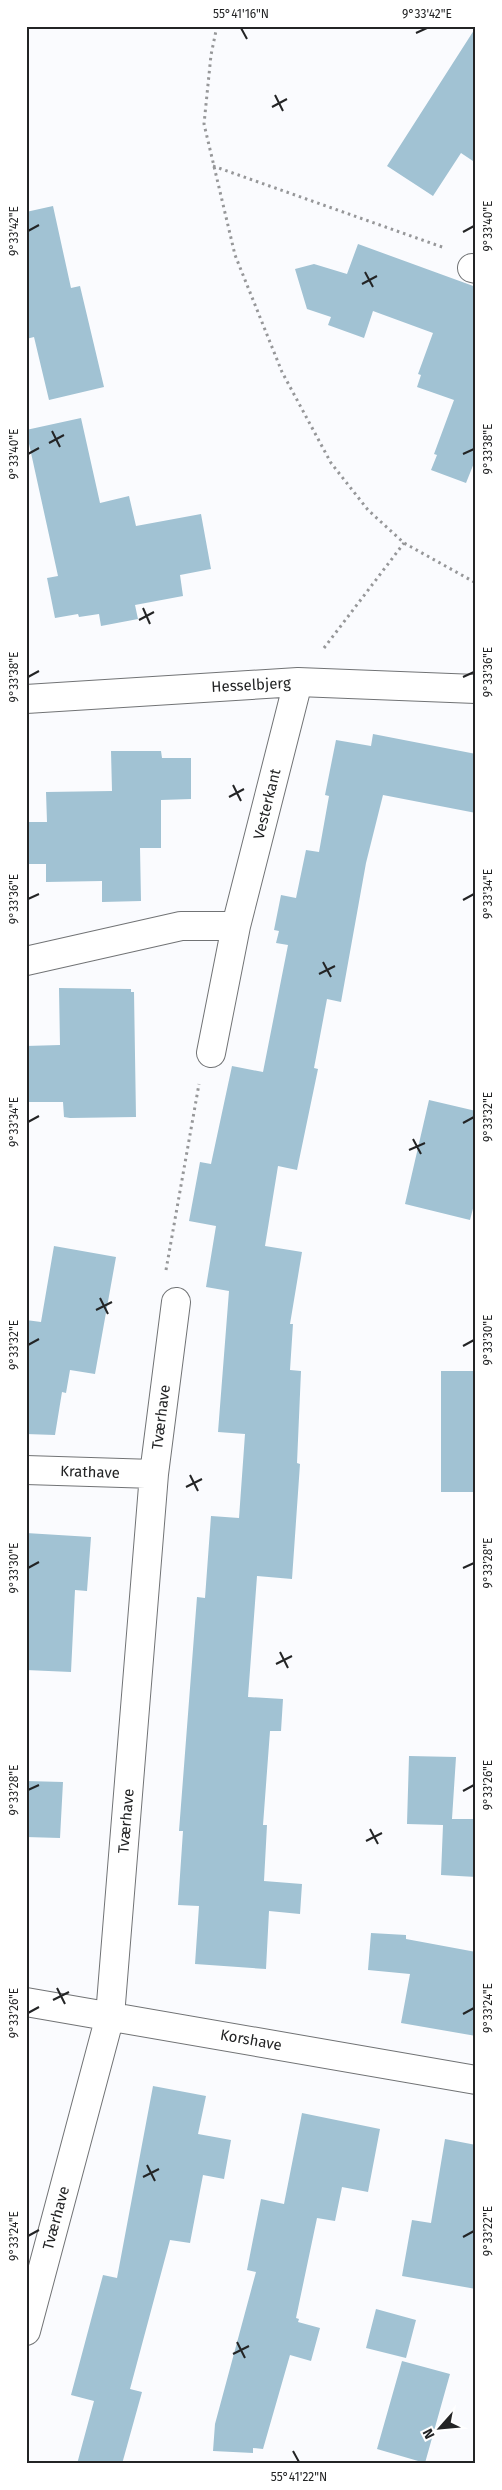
<svg xmlns="http://www.w3.org/2000/svg" width="502" height="2490" viewBox="0 0 502 2490" font-family="'Fira Sans',sans-serif">
  <style>
    .building { fill: #a1c2d3 }
    .lines { fill: none; stroke-linecap: round; stroke-linejoin: round }
    .minor-casing { stroke: #717375; stroke-width: 30 }
    .path { stroke: #969799; stroke-width: 3; stroke-dasharray: 2.5 4; stroke-linecap: butt }
    .minor { stroke: #fff; stroke-width: 28 }
    .ticks { fill: none; stroke: #232425; stroke-width: 2 }
    .labels { text-anchor: middle; stroke-width: 4.5; stroke-linejoin: round; paint-order: stroke }
    .street-label { font-size: 15px; fill: #232425; stroke: #fff }
    .neatline { fill: none; stroke: #232425; stroke-width: 2 }
    .ticks-label { font-size: 12px; text-anchor: middle; fill: #232425 }
  </style>
  <rect width="100%" height="100%" fill="#fafbfe"/>
  <path class="building" d="M476,27V163L461,153L433,196L387,166Z
    M53,206L71,288L80,286L104,387L49,400L34,337L26,339V212Z
    M358,244L476,287V458L466,483L431,470L437,455L434,454L454,400L417,387L421,375L418,374L433,333L373,311L364,338L328,325L331,317L307,309L295,269L314,264L347,274Z
    M81,418L100,503L129,496L136,526L201,514L211,569L180,575L183,596L135,605L138,619L101,626L99,614L79,617L78,614L55,618L47,578L58,576L26,430Z
    M373,734L476,754V813L383,795L366,863L341,1002L327,999L314,1068L318,1069L297,1170L278,1166L265,1246L302,1252L290,1324H293L290,1370L301,1371L297,1463L300,1464L292,1579L257,1576L248,1697L283,1699L281,1731H270L263,1825H267L264,1881L302,1884L300,1914L269,1911L266,1969L195,1964L199,1906L178,1905L183,1831H179L197,1597L205,1598L211,1516L239,1518L245,1434L218,1432L229,1291L206,1287L216,1226L189,1221L200,1162L211,1164L232,1066L263,1072L288,945L276,943L279,931L274,930L281,895L296,898L306,850L319,852L329,796L325,795L336,740L371,746Z
    M111,751H161L162,758H191V799L161,800V848H140L141,901L102,902V881L46,882V864H26V822H47L46,792L112,791Z
    M59,988L131,989V992H134L136,1117L70,1118L64,1117L63,1102H26V1046L60,1045Z
    M429,1100L476,1111V1197L470,1220L405,1204Z
    M54,1246L116,1257L95,1374L70,1370L66,1393L62,1392L55,1435L26,1434V1320L41,1322Z
    M441,1371H476V1492H441Z
    M26,1533L91,1537L87,1591L75,1590L71,1672L26,1670Z
    M409,1756L456,1757L452,1819H476V1877L441,1875L443,1825L407,1824Z
    M26,1781L63,1782L60,1838L26,1837Z
    M371,1933L406,1935V1939L476,1952V2036L401,2023L410,1974L368,1970Z
    M153,2086L206,2096L198,2134L231,2140L224,2179L203,2175L190,2243L170,2240L130,2389L142,2392L122,2464H77L94,2401L71,2395L103,2275L117,2278Z
    M302,2113L380,2129L368,2192L342,2187L335,2221L317,2218L296,2318L299,2319L298,2322L320,2328L311,2361L290,2355L263,2449L253,2448V2453L213,2451L215,2424L256,2272L247,2270L261,2199L284,2204Z
    M445,2139L476,2145V2289L402,2276L412,2220L431,2223Z
    M376,2309L416,2320L406,2358L366,2348Z
    M402,2361L450,2374L425,2463L377,2449Z"/>
  <g class="lines">
    <g class="minor-casing">
      <path id="minor" d="M472,268L476,269
        M26,699L298,682L476,689
        M26,961L181,926H236
        M211,1053L236,926L298,682
        M26,1470L154,1474
        M26,2002L476,2080
        M26,2331L110,2016L154,1474L176,1302"/>
    </g>
    <path class="path" d="M217,26L211,55L204,124L235,255L282,372L331,463L368,510L404,543L476,583
      M213,166L445,248
      M324,648L404,543
      M166,1270L199,1084"/>
    <use href="#minor" class="minor"/>
  </g>
  <path class="ticks" d="M241,28L247,39M416,33L427,28M275,95L283,111M272,107L287,99M28,231L39,225M463,232L474,226M365,272L373,287M362,284L377,276M52,431L60,447M49,443L64,435M28,454L39,448M463,454L474,449M143,608L150,624M139,620L154,612M28,677L39,671M463,677L474,672M233,785L241,801M229,797L244,789M28,899L39,894M463,900L474,894M323,962L331,977M319,974L335,966M28,1122L39,1116M463,1123L474,1117M413,1139L421,1154M409,1150L425,1143M100,1298L108,1314M96,1310L112,1302M28,1345L39,1339M463,1346L474,1340M190,1475L198,1491M186,1487L202,1479M28,1568L39,1562M463,1568L474,1563M280,1652L288,1668M276,1664L292,1656M28,1790L39,1785M463,1791L474,1785M370,1829L378,1844M366,1841L382,1833M57,1988L65,2004M53,2000L69,1992M28,2013L39,2007M463,2014L474,2008M147,2165L155,2181M143,2177L159,2169M28,2236L39,2230M463,2237L474,2231M237,2342L245,2358M233,2354L249,2346M293,2451L299,2462"/>
  <g class="labels">
    <g class="street-label">
      <text transform="translate(251 685) rotate(-3)" y="5">Hesselbjerg</text>
      <text transform="translate(267 804) rotate(-76)" y="5">Vesterkant</text>
      <text transform="translate(161 1417) rotate(-83)" y="5">Tværhave</text>
      <text transform="translate(90 1472) rotate(2)" y="5">Krathave</text>
      <text transform="translate(126 1821) rotate(-85)" y="5">Tværhave</text>
      <text transform="translate(251 2040) rotate(10)" y="5">Korshave</text>
      <text transform="translate(56 2218) rotate(-75)" y="5">Tværhave</text>
    </g>
  </g>
  <rect width="502" height="2490" fill="none" stroke="#ffffff" stroke-width="55"/>
  <g transform="translate(440 2428) rotate(243)" stroke="#ffffff" stroke-width="4" paint-order="stroke">
  <path d="M0-4L9 19L0 12L-9 19Z" fill="#232425"/>
  <text y="-8" font-size="14" font-weight="bold" text-anchor="middle" fill="#232425">N</text>
  </g>
  <rect x="28" y="28" width="446" height="2434" class="neatline"/>
  <g class="ticks-label">
    <text x="241" y="18">55°41'16"N</text>
    <text x="427" y="18">9°33'42"E</text>
    <text transform="translate(488 226) rotate(-90)" y="4">9°33'40"E</text>
    <text transform="translate(14 231) rotate(-90)" y="4">9°33'42"E</text>
    <text transform="translate(488 449) rotate(-90)" y="4">9°33'38"E</text>
    <text transform="translate(14 454) rotate(-90)" y="4">9°33'40"E</text>
    <text transform="translate(488 672) rotate(-90)" y="4">9°33'36"E</text>
    <text transform="translate(14 677) rotate(-90)" y="4">9°33'38"E</text>
    <text transform="translate(488 894) rotate(-90)" y="4">9°33'34"E</text>
    <text transform="translate(14 899) rotate(-90)" y="4">9°33'36"E</text>
    <text transform="translate(488 1117) rotate(-90)" y="4">9°33'32"E</text>
    <text transform="translate(14 1122) rotate(-90)" y="4">9°33'34"E</text>
    <text transform="translate(488 1340) rotate(-90)" y="4">9°33'30"E</text>
    <text transform="translate(14 1345) rotate(-90)" y="4">9°33'32"E</text>
    <text transform="translate(488 1563) rotate(-90)" y="4">9°33'28"E</text>
    <text transform="translate(14 1568) rotate(-90)" y="4">9°33'30"E</text>
    <text transform="translate(488 1785) rotate(-90)" y="4">9°33'26"E</text>
    <text transform="translate(14 1790) rotate(-90)" y="4">9°33'28"E</text>
    <text transform="translate(488 2008) rotate(-90)" y="4">9°33'24"E</text>
    <text transform="translate(14 2013) rotate(-90)" y="4">9°33'26"E</text>
    <text transform="translate(488 2231) rotate(-90)" y="4">9°33'22"E</text>
    <text transform="translate(14 2236) rotate(-90)" y="4">9°33'24"E</text>
    <text x="299" y="2481">55°41'22"N</text>
  </g>
</svg>
